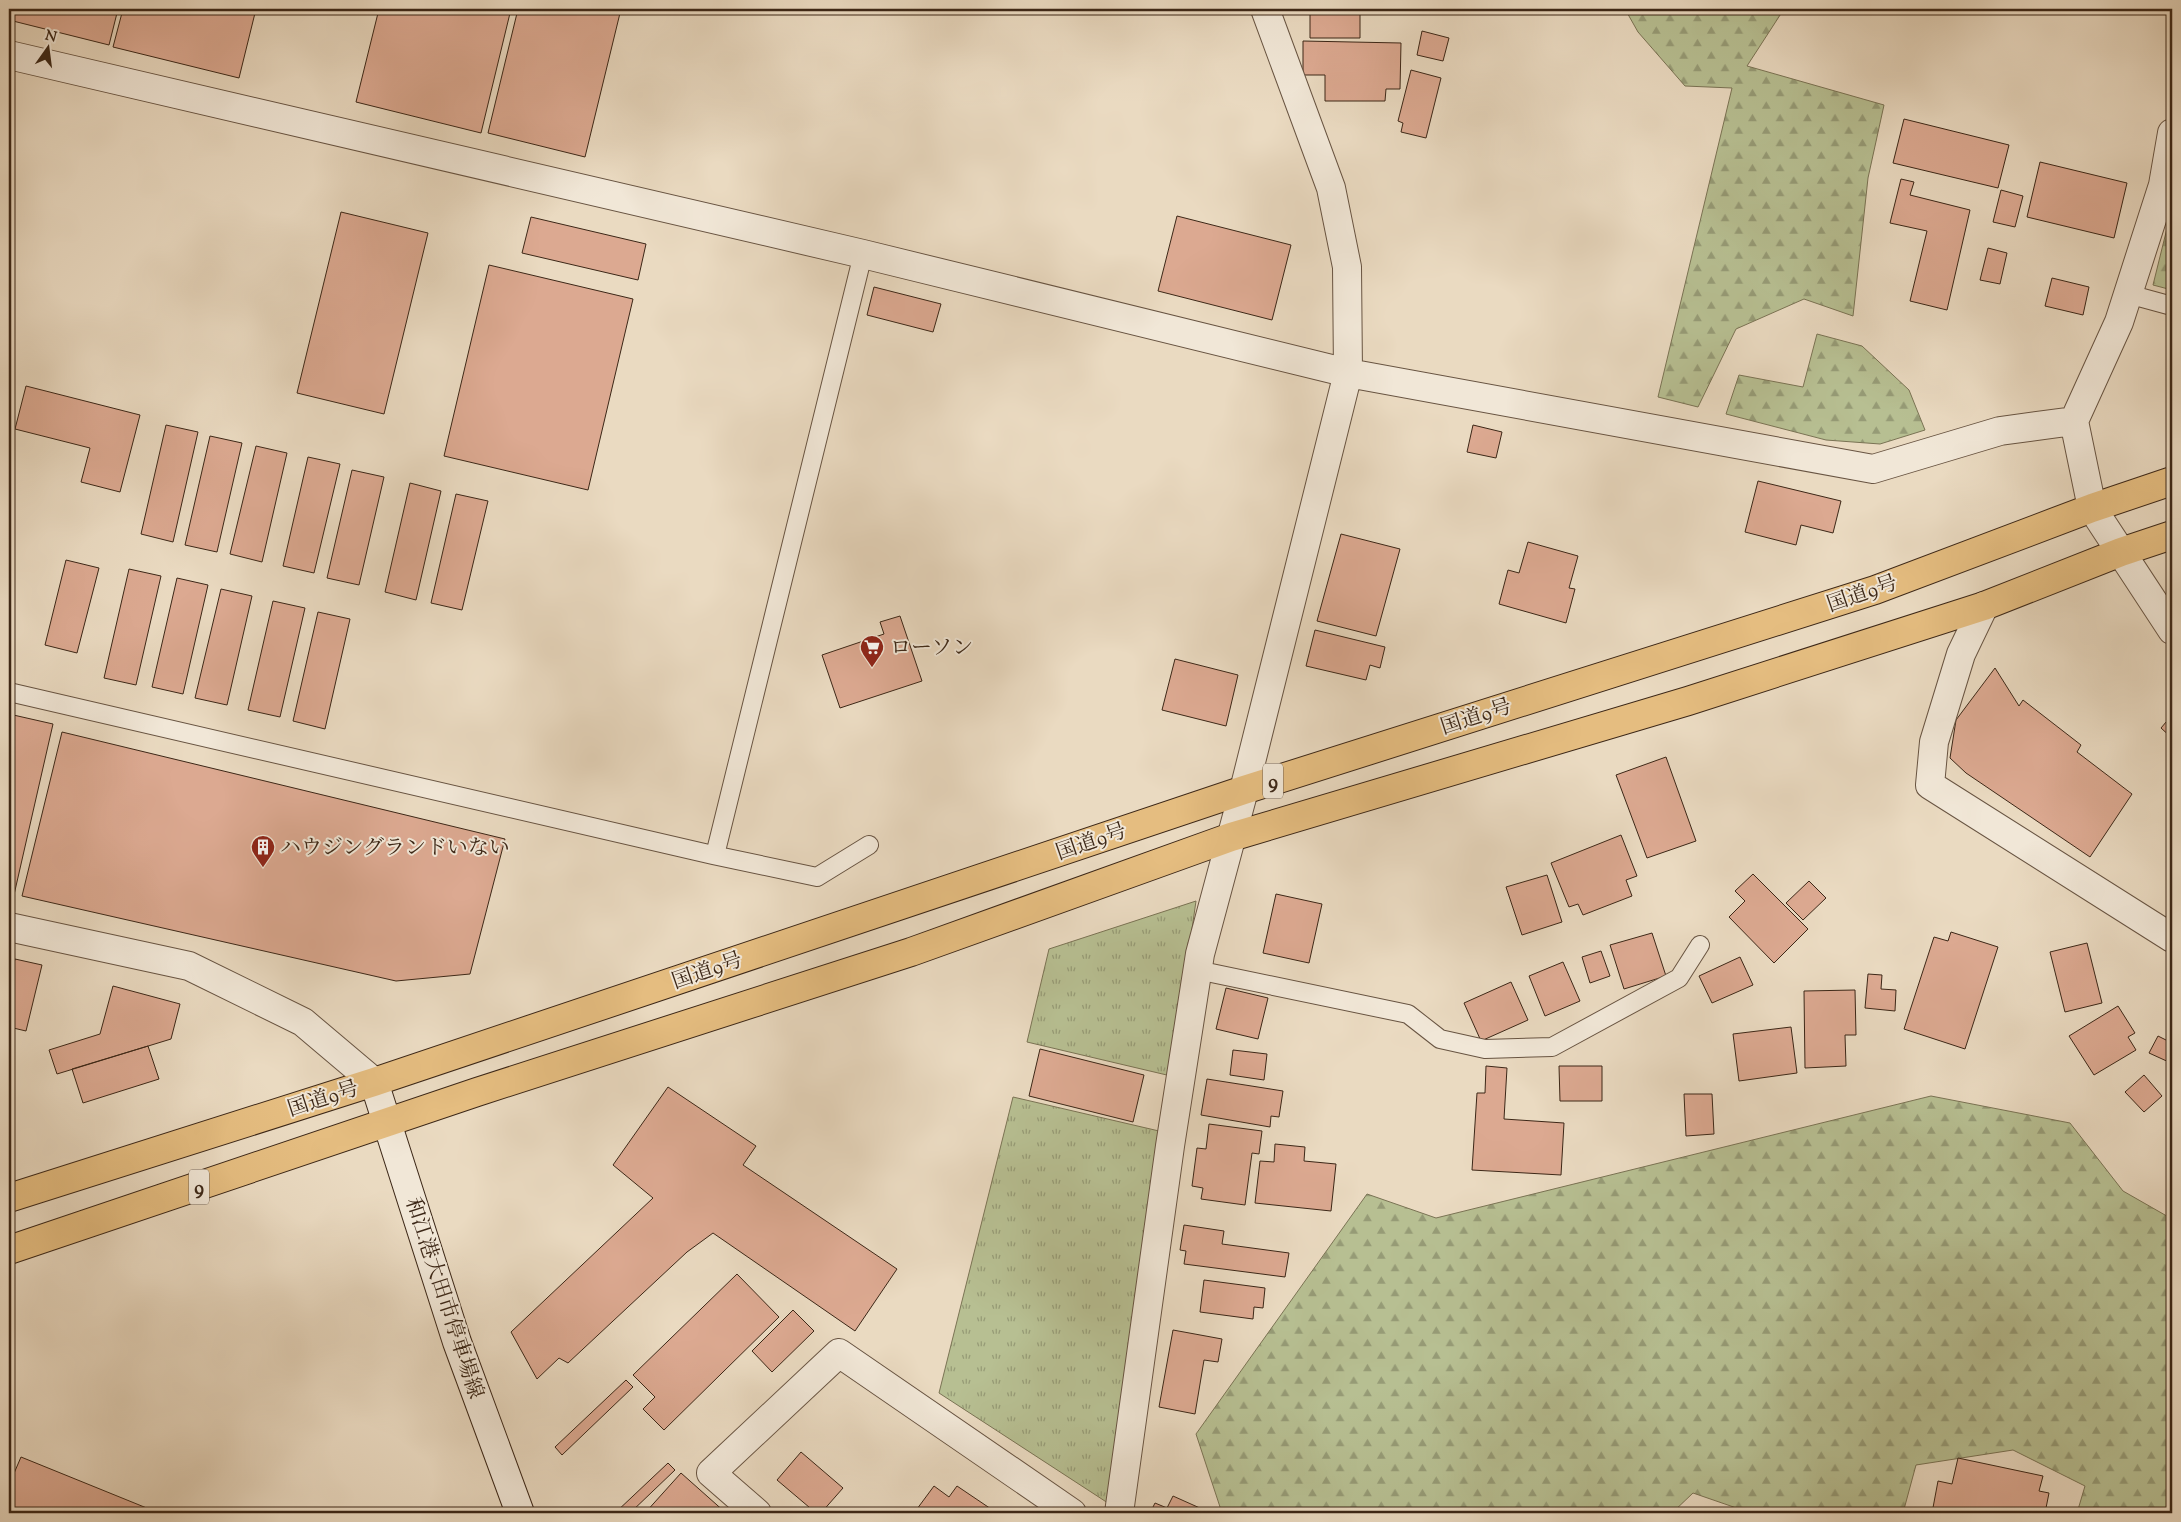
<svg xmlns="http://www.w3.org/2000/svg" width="2181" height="1522" viewBox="0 0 2181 1522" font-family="'Sorts Mill Goudy','Noto Serif JP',serif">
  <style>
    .grass { fill: url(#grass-tufts); stroke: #7a7354 }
    .forest { fill: url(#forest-firs); stroke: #7a7354 }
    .building { fill: #dca991; stroke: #3c2717 }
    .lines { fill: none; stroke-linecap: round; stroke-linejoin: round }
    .service-casing { stroke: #685442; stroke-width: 20 }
    .minor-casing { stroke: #685442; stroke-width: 30 }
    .tertiary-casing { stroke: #685442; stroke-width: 30 }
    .secondary-casing { stroke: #3c2717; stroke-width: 30 }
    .trunk-casing { stroke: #3c2717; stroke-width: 30 }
    .service { stroke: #f1e7d7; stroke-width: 18 }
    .minor { stroke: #f1e7d7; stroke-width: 28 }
    .tertiary { stroke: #f1e7d7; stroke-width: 28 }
    .secondary { stroke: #f1e7d7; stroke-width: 28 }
    .trunk { stroke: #e5bd80; stroke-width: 28 }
    .labels { text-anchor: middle; stroke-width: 4; stroke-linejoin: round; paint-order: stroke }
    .shield { fill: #f1e7d7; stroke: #726151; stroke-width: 1 }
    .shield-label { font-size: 20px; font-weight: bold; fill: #3c2717 }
    .street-label { font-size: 21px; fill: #3c2717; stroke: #f1e7d7 }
    .poi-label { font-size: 21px; fill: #3c2717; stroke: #f1e7d7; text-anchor: start }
  </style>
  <defs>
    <pattern id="grass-tufts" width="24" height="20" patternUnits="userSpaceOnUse" patternTransform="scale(1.25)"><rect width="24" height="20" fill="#b7bf92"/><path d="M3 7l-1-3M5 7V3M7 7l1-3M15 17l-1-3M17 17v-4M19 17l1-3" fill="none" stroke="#969b76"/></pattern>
    <pattern id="forest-firs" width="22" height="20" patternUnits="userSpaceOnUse" patternTransform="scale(1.25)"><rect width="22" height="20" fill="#b7bf92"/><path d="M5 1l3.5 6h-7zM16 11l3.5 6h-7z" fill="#969b76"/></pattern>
  </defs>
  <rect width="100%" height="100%" fill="#eadac1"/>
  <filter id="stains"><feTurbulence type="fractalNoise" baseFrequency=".004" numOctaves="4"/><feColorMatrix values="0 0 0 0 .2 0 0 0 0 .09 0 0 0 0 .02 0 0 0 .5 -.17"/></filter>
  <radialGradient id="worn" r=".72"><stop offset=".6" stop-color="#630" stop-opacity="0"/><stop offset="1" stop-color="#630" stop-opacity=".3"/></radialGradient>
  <path class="grass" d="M1196,901L1171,1076L1027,1042L1049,949Z
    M1013,1097L1159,1131L1111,1505L939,1393Z"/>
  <path class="forest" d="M1625,9H1784L1747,66L1884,105L1868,178L1853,316L1804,299L1736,329L1698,407L1658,397L1732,88L1685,86L1638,32Z
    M2172,208V290L2153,285Z
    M1817,334L1862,346L1909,390L1925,430L1880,444L1826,440L1726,414L1739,375L1803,387Z
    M1931,1096L2070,1123L2123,1191L2172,1219V1513H2077L2085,1486L2013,1450L1916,1465L1903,1513H1751L1693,1493L1672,1513H1222L1196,1434L1367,1194L1436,1218Z"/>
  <path class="building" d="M9,9H118L109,45L9,20Z
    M123,9H256L239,78L113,47Z
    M379,9H511L481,133L356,102Z
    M518,9H621L585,157L488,133Z
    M1310,9H1360V38H1310Z
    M1422,31L1449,38L1443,61L1417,55Z
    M1303,41L1401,43L1400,89H1386L1385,101H1325V75H1303Z
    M1411,70L1441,78L1426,138L1401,132L1403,123L1398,121Z
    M1904,119L2009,145L1998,188L1893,163Z
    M2040,162L2127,183L2114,238L2027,217Z
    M1901,179L1914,182L1910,195L1970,210L1947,310L1910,301L1927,231L1890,223Z
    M2001,190L2023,196L2015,227L1993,222Z
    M341,212L428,233L384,414L297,393Z
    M1177,216L1291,245L1272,320L1158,291Z
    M531,217L646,244L638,280L522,253Z
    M1988,248L2007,253L2000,284L1980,280Z
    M489,265L633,299L588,490L444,456Z
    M2052,278L2089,287L2083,315L2045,306Z
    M874,287L941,304L933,332L867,315Z
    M26,386L140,415L120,492L81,482L90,448L15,429Z
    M166,425L198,432L173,542L141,534Z
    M1473,425L1502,432L1496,458L1467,452Z
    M210,436L242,443L217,552L185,545Z
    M256,446L287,453L262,562L230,554Z
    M308,457L340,464L314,573L283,566Z
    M352,470L384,477L359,585L327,578Z
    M1758,481L1841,501L1833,533L1801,525L1796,545L1745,532Z
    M410,483L441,491L416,600L385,592Z
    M456,494L488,501L462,610L431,603Z
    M1341,534L1400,549L1376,636L1317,621Z
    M1528,542L1578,556L1569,588L1575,589L1566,623L1499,604L1508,570L1519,573Z
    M66,560L99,568L77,653L45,645Z
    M129,569L161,576L136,685L104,678Z
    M177,578L208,585L183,694L152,687Z
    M221,589L252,596L227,705L195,698Z
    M273,601L305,608L280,717L248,710Z
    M318,612L350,619L325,729L293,721Z
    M900,616L922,681L840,708L822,655L884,634L880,622Z
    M1315,630L1385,647L1380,668L1370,665L1366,680L1306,666Z
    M1175,659L1238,675L1226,726L1162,710Z
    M1995,668L2019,706L2023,700L2081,745L2077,752L2132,794L2090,857L1966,773L1950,758L1956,720Z
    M9,714L53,724L11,908H9Z
    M2172,715V738L2161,728Z
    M62,732L505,839L470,974L396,981L22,896Z
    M1666,757L1696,841L1647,858L1616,775Z
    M1621,835L1637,876L1626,880L1632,896L1583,915L1578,904L1569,907L1551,863Z
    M1753,874L1808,929L1774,963L1729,917L1745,901L1735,891Z
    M1547,875L1562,922L1522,935L1506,887Z
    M1809,881L1826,898L1803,920L1786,903Z
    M1276,894L1322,904L1309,963L1263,953Z
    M1951,932L1998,947L1965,1049L1904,1029L1934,937L1948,941Z
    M1652,933L1666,976L1624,989L1610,945Z
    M2087,943L2102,1003L2065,1012L2050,952Z
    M1601,951L1610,976L1590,983L1582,957Z
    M1740,957L1753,985L1712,1003L1699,976Z
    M15,959L42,965L26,1031L9,1027V987Z
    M1563,962L1580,1001L1545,1016L1529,976Z
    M1868,974L1882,975L1881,989L1896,990L1895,1011L1865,1008Z
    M1511,982L1528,1020L1481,1041L1464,1003Z
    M113,986L180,1004L171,1039L57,1074L49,1050L100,1034Z
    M1226,988L1268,998L1258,1039L1216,1029Z
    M1855,990L1856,1035H1845L1846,1066L1805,1068L1804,991Z
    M2118,1006L2135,1033L2128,1037L2136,1050L2094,1075L2069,1036Z
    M1791,1027L1797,1073L1739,1081L1733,1034Z
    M2158,1036L2172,1043L2171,1063L2149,1053Z
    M148,1046L159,1079L83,1103L72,1069Z
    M1040,1049L1144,1075L1133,1122L1029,1096Z
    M1233,1050L1267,1054L1264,1080L1230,1075Z
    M1486,1066L1507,1068L1504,1119L1564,1123L1561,1175L1472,1170L1477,1093H1485Z
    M1559,1066H1602V1101H1560Z
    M2144,1075L2162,1096L2144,1112L2125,1092Z
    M1207,1079L1283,1091L1279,1117L1271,1116L1270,1127L1201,1115Z
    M668,1087L756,1146L743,1165L897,1269L855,1331L713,1233L687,1252L568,1363L559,1358L537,1379L511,1332L653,1198L613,1165Z
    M1684,1094H1712L1714,1134L1686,1136Z
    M1209,1124L1262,1131L1259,1154L1252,1153L1245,1205L1201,1199L1203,1188L1192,1186L1197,1148L1206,1149Z
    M1275,1144L1305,1147L1304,1161L1336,1164L1331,1211L1255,1203L1260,1161L1274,1162Z
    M1184,1225L1224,1231L1222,1244L1289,1253L1285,1277L1184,1264L1186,1251L1180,1250Z
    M737,1274L779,1317L664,1430L643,1409L655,1397L633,1375Z
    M1204,1280L1265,1288L1263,1308L1254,1307L1253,1319L1200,1312Z
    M793,1310L814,1331L772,1372L752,1351Z
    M1173,1330L1222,1339L1218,1362L1204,1360L1195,1414L1159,1407Z
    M626,1380L633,1387L562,1455L555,1447Z
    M801,1452L843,1488L821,1513H816L777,1480Z
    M21,1457L159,1513H9V1485Z
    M1958,1458L2043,1476L2039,1491L2049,1493L2045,1513H1932L1938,1481L1952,1484Z
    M668,1463L675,1470L630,1513H615Z
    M681,1473L726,1513H645Z
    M934,1486L949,1497L957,1486L997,1513H914Z
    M1173,1496L1211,1513H1150L1155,1503L1167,1508Z"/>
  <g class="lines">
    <g class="service-casing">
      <path id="service" d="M2128,294L2172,306
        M9,692L713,855L817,877L869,845
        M715,855L863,254
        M1197,970L1408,1014L1440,1039L1485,1049L1552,1047L1679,978L1700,945"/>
    </g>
    <g class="minor-casing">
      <path id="minor" d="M9,55L863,254L1348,373L1873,469L2000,431L2074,421
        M2172,133L2163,185L2119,322L2074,421L2092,508L2172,630
        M1984,606L1961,654L1934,742L1930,785L2172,938
        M757,1513L711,1473L839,1353L1072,1513
        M1119,1513L1170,1146L1200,954L1244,790L1348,373L1347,267L1331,188L1265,9"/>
    </g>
    <g class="tertiary-casing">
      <path id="tertiary" d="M9,927L189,966L303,1022L374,1082"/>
    </g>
    <g class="secondary-casing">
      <path id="secondary" d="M374,1082L457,1342L520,1513"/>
    </g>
    <g class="trunk-casing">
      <path id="trunk" d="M9,1198L374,1082L1244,790L1875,590L2092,508L2172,481
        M9,1250L477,1092L911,952L1231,837L1688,701L1984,606L2121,552L2172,535"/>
    </g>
    <use href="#service" class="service"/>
    <use href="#minor" class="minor"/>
    <use href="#tertiary" class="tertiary"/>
    <use href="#secondary" class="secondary"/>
    <use href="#trunk" class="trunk"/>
  </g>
  <defs>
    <g id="supermarket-pin" transform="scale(1.25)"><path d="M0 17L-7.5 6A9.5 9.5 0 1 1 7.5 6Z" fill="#8f2418" stroke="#f1e7d7"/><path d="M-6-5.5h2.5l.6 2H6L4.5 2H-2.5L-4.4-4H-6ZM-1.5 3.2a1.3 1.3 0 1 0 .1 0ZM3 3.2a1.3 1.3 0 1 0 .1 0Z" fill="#fff"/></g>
    <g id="building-pin" transform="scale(1.25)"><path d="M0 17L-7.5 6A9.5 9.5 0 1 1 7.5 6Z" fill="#8f2418" stroke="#f1e7d7"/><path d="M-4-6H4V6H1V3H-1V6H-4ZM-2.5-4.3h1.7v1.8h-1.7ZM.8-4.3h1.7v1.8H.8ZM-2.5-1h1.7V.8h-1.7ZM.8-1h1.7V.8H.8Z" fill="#fff"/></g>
  </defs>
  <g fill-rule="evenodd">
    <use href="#supermarket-pin" x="872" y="647"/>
    <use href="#building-pin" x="263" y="847"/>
  </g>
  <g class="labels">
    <g class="shield">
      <rect x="1263" y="763.5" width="20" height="35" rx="4"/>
      <rect x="189" y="1169.5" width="20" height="35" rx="4"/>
    </g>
    <g class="shield-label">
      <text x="1273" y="788">9</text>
      <text x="199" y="1194">9</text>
    </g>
    <g class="street-label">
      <text transform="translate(1862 593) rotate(-19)" y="7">国道9号</text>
      <text transform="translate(1476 716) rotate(-18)" y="7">国道9号</text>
      <text transform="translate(1091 841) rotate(-19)" y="7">国道9号</text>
      <text transform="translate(707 970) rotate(-19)" y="7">国道9号</text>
      <text transform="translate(323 1098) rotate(-18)" y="7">国道9号</text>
      <text transform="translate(445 1298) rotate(72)" y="7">和江港大田市停車場線</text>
    </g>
    <g class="poi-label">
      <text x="890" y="654">ローソン</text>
      <text x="280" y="854">ハウジングランドいない</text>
    </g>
  </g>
  <rect width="2181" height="1522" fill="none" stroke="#eadac1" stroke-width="30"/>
  <rect x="10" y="10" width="2161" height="1502" fill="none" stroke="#3c2717" stroke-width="2.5"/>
  <rect x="15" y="15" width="2151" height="1492" fill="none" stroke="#3c2717"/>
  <g transform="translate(48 48) rotate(14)" stroke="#f1e7d7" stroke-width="4" paint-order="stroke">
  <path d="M0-4L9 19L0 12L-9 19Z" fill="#3c2717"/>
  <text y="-8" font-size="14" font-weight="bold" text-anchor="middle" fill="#3c2717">N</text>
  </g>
  <rect width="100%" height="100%" filter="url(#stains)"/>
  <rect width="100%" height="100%" fill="url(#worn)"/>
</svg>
